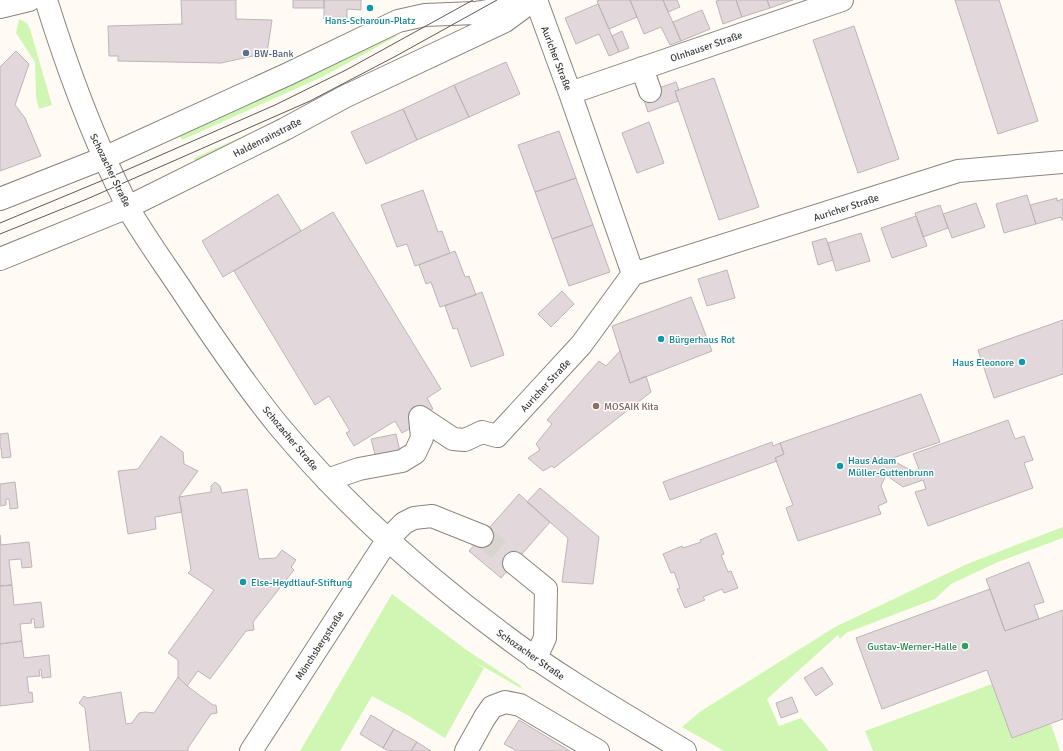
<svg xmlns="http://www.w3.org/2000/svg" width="1063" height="751" viewBox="0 0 1063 751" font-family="Signika,sans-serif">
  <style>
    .green { fill: #cff7b3 }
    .building { fill: #e2d8dc; stroke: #bdb4b8 }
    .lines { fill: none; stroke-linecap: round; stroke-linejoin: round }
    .minor-tunnel { stroke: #d8d4ce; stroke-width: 22; stroke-dasharray: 22 11; stroke-linecap: butt }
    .minor-casing { stroke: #89857e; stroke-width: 24 }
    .major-casing { stroke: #89857e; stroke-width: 24 }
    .minor { stroke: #fff; stroke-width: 22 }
    .major { stroke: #fff; stroke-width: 22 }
    .tram { stroke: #5d5b57; stroke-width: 1 }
    .culture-dot { fill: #0f9aa8; stroke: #fff; stroke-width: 1.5 }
    .service-dot { fill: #5c6f8a; stroke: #fff; stroke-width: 1.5 }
    .education-dot { fill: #8d6e63; stroke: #fff; stroke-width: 1.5 }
    .leisure-dot { fill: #2e9e5b; stroke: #fff; stroke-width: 1.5 }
    .labels { text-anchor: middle; stroke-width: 3; stroke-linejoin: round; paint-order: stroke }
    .culture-label { font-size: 10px; fill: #0d838f; stroke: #fff; text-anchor: start }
    .street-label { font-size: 10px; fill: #3c3a37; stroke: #fff }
    .service-label { font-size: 10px; fill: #4e5e75; stroke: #fff; text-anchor: start }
    .education-label { font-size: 10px; fill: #785e54; stroke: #fff; text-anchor: start }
    .leisure-label { font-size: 10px; fill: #27864d; stroke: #fff; text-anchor: end }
  </style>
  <rect width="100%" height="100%" fill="#fffbf4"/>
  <path class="green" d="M19,19L27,23L30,29L52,105L39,109L36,97L35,62L16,33Z
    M391,30L397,36L322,77L182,140L178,133Z
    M302,111L197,165L194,158L275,122Z
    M1063,527V538L998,562L951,584L935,599L846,633L840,639L838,635L767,699L779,726L801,718L829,751H724L682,727L701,711L835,627L967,564Z
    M392,594L468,651L520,685L522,689L468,658L484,668L445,738L409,716L372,696L340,751H300Z
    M992,684L1012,738L1051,724L1060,751H873L865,731Z"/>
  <path class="building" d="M181,0H236V19L272,20L267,53L221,63L118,61V56H109L108,26L182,24Z
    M293,0H324V8H293Z
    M324,0H361V10L347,9V19H324Z
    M600,0H630L637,17L609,29L597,1Z
    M630,0H663L681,41L670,45L661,27L644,34Z
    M663,0H677L680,7L668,12Z
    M720,0H736L742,17L723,24L716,1Z
    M736,0H767L770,8L742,17Z
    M767,0H793L770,8Z
    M955,0H999L1038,121L998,134Z
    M598,4L619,52L609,56L599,34L576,44L565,18Z
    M702,10L710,29L681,41L673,22Z
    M854,26L899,159L858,173L813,40Z
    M622,31L629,48L619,52L612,36Z
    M16,51L29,64L15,105L25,118L41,156L0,171V67Z
    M506,62L520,94L469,117L454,85Z
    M714,78L759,207L719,220L675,91Z
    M676,82L679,90L675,91L678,101L648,112L642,94Z
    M454,85L469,117L417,140L403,109Z
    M403,109L417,140L366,164L351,132Z
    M649,122L664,163L637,173L622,133Z
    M559,131L576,178L535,192L518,145Z
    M576,178L593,225L552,239L535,192Z
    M423,190L438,232L442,231L450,253L415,266L407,244L397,247L381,205Z
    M278,194L301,231L223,277L202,241Z
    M1027,195L1036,224L1004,233L996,204Z
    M1057,198V201L1063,199V220H1062L1061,217L1036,224L1030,205Z
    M976,203L985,227L952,238L943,214Z
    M940,205L948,228L923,237L915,213Z
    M333,212L441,389L427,398L433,409L414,421L416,425L402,433L395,421L354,446L346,433L350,431L329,396L315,405L234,271Z
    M916,216L927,246L892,258L881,228Z
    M593,225L610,272L569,286L552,239Z
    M861,233L870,261L836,271L828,243Z
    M826,238L833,260L818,265L812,242Z
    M455,251L465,277L469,276L476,295L440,307L431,282L426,284L419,265Z
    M727,270L735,298L707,306L698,279Z
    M562,291L574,304L551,327L538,314Z
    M482,292L504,355L471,367L457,328L453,329L445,306Z
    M691,297L712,351L630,383L612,326Z
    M1063,320V374L994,398L978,350Z
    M620,351L630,383L646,376L651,392L554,468L552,466L543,471L528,458L540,450L536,444L552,424L547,420L599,361L606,366Z
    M921,394L940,442L890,459L912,471L919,469L913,454L1008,420L1015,439L1024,436L1033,460L1024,463L1033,488L928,526L915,492L926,489L923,480L903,487L886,475L881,486L887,502L878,506L881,514L798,541L786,508L793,505L775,458L784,454L780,443Z
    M8,433L11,457L2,458L1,448H0V434Z
    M396,434L401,456L377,462L371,439Z
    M161,436L183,452L184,464L198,471L179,497L182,512L155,517L156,529L128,534L118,471L138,469Z
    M772,442L773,446L780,443L784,454L775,458L777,461L670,500L663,482Z
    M15,482L18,508L10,509L9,499H6V505L0,506V484Z
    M215,482L220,486L222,493L247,489L259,559L276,558L282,550L296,560L291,567L294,570L253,622L254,630L246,631L210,679L198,671L187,686L178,677V660L168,653L214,590L188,573L191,570L179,497L211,492V486Z
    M540,488L599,537L593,584L562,582L568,538L527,502Z
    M519,494L550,522L501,578L469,551Z
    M716,533L724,554L721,555L728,572L731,571L738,588L724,593L722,589L703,597L705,600L685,608L677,589L680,588L674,572L671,573L663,554L682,546L683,548L701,542L700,540Z
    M0,535L1,545L29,542L32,567L22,568L21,559L9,560L12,585L0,586Z
    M1029,562L1044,602L1034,605L1039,619L1005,631L986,579Z
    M12,585L14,605L41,602L44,627L35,628L34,619H31L32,623L20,624L22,641L0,644V586Z
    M990,589L1005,631L1063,610V719L1012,738L987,670L882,709L856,638Z
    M22,641L24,658L49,655L51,677L42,678L41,669L39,670L40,676L27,677L29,693L32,692L33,702L0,706V644Z
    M822,667L833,684L816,696L804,678Z
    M178,677L187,686L213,705H216L217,713L211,714L188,748V751H90L85,708L79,703L84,696L87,698L121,692L126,724L132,723L139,713L145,712L154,713Z
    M792,697L798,712L781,718L776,703Z
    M371,715L394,729L383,748L360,734Z
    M519,720L570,751H517L504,744Z
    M394,729L417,742L411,751H389L383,748Z
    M417,742L431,751H411Z"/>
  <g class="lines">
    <path class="minor-tunnel" d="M482,536L514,563"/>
    <g class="minor-casing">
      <path id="minor" d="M536,0L570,93L633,274L958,171L1063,162
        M0,7L29,0
        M642,68L650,91
        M570,93L842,0
        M104,158L288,74L398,21L425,15L475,13L519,6
        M128,207L285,129L344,97L505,21L528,4L537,0
        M327,480L359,469L402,461L415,453L422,438L420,417L453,439L465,440L482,432L497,436L581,345L633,274
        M514,563L546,589L545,638L535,659
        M251,751L388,539L404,523L414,518L432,516L482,536
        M466,751L485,717L492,707L505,702L520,705L598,751"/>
    </g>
    <g class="major-casing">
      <path id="major" d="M46,0C66,64 88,125 117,185C121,192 124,200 128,208C144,236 163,262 181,289C212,336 243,382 278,425C343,503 424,576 505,636C562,679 624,714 685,751
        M0,199L104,158
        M0,259L128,207"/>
    </g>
    <use href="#minor" class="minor"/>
    <use href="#major" class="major"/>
    <path class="tram" d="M0,223L113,176L275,105L346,70L473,0
      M0,234L87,199L310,101L396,56L497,0"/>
  </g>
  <g class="culture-dot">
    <circle cx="370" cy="8" r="4"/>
    <circle cx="661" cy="339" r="4"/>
    <circle cx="1022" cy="362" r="4"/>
    <circle cx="840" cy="466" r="4"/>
    <circle cx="243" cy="582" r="4"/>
  </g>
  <circle class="service-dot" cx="246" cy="53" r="4"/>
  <circle class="education-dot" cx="596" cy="406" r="4"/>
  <circle class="leisure-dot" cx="965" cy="646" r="4"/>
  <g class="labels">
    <g class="culture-label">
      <text x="370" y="24" text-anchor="middle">Hans-Scharoun-Platz</text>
      <text x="669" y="343">Bürgerhaus Rot</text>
      <text x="1014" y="366" text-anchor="end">Haus Eleonore</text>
      <text x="848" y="464">Haus Adam<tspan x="848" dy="12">Müller-Guttenbrunn</tspan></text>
      <text x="251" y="586">Else-Heydtlauf-Stiftung</text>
    </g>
    <g class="street-label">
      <text transform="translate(706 46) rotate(-19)" y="4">Olnhauser Straße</text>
      <text transform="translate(557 58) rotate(69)" y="4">Auricher Straße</text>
      <text transform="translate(267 137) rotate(-27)" y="4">Haldenrainstraße</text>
      <text transform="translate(111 170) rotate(64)" y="4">Schozacher Straße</text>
      <text transform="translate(846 207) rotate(-18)" y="4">Auricher Straße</text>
      <text transform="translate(545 385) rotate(-47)" y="4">Auricher Straße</text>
      <text transform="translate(291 438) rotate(50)" y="4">Schozacher Straße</text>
      <text transform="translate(319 645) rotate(-57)" y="4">Mönchsbergstraße</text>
      <text transform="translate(531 654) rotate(35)" y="4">Schozacher Straße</text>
    </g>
    <g class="service-label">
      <text x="254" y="57">BW-Bank</text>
    </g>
    <g class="education-label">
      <text x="604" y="410">MOSAIK Kita</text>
    </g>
    <g class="leisure-label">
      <text x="957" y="650">Gustav-Werner-Halle</text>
    </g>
  </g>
</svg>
